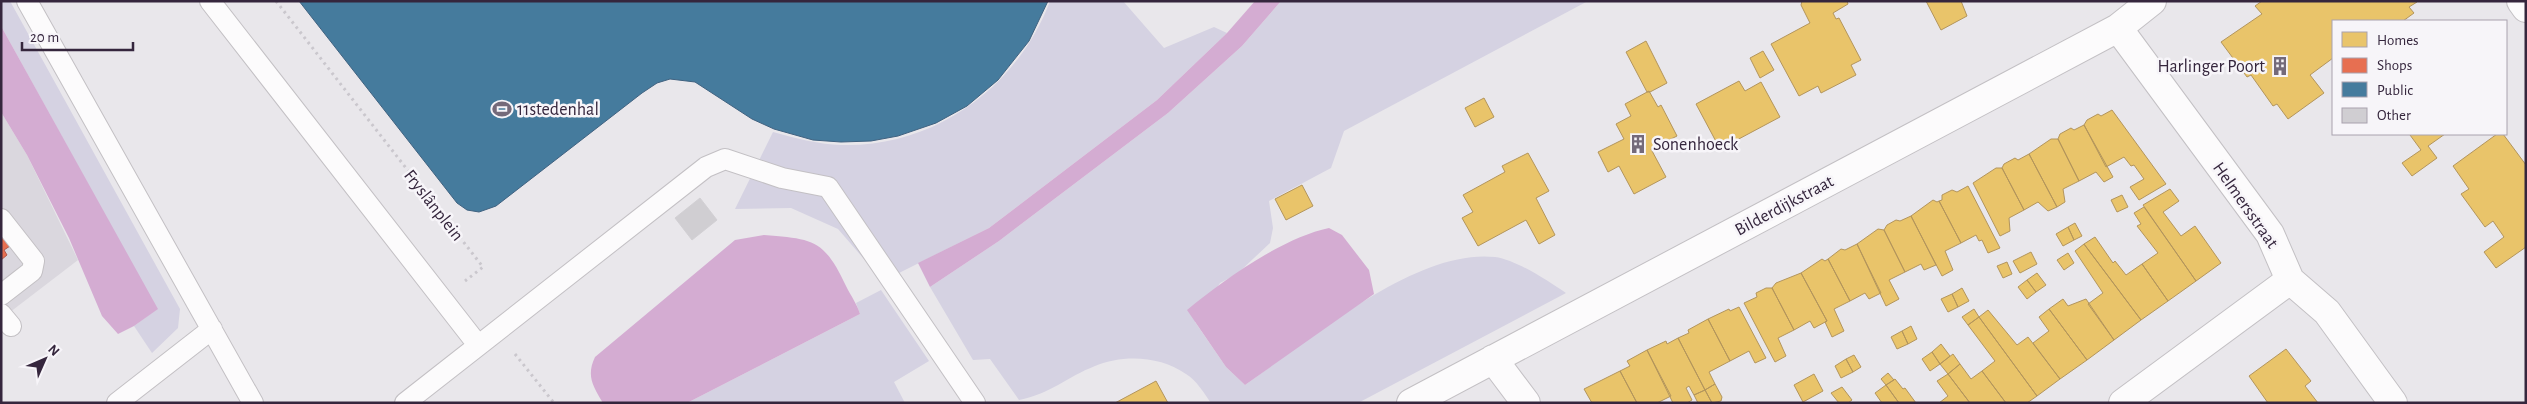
<svg xmlns="http://www.w3.org/2000/svg" width="2527" height="404" viewBox="0 0 2527 404" font-family="'Alegreya Sans',sans-serif">
  <style>
    .built { fill: #dad7de }
    .green { fill: #d5d2e2 }
    .water { fill: #d4acd2 }
    .homes { fill: #e9c46a; stroke: #b3955c }
    .shops { fill: #e76f51; stroke: #b2594b }
    .public { fill: #457b9d; stroke: #406280 }
    .building { fill: #d0ced2; stroke: #d2d0d4 }
    .lines { fill: none; stroke-linecap: round; stroke-linejoin: round }
    .service-casing { stroke: #c3c0c4; stroke-width: 22 }
    .minor-casing { stroke: #c3c0c4; stroke-width: 30 }
    .path { stroke: #cac7cd; stroke-width: 3; stroke-dasharray: 2.5 4; stroke-linecap: butt }
    .service { stroke: #fcfbfc; stroke-width: 20 }
    .minor { stroke: #fcfbfc; stroke-width: 28 }
    .labels { text-anchor: middle; stroke-width: 5; stroke-linejoin: round; paint-order: stroke }
    .poi-label { font-size: 18px; fill: #35263d; stroke: #f7f5f9; text-anchor: start }
    .street-label { font-size: 18px; fill: #35263d; stroke: #f7f5f9 }
  </style>
  <rect width="100%" height="100%" fill="#e9e7eb"/>
  <path class="built" d="M1,112L27,155L78,260L1,319Z"/>
  <path class="green" d="M1,1H10L180,309L178,328L152,353L134,326L157,309L1,26Z
    M1050,1H1123L1164,48L1214,27L1227,33L1157,100L989,228L883,281L838,229L791,208L735,209L773,132C795,138 817,144 841,145C934,148 1018,87 1050,1Z
    M1281,1H1588L1344,131L1331,168L1269,201L1273,228L1270,243L1237,274L1220,283L1195,322L1226,367L1245,385C1308,341 1415,248 1495,257C1517,260 1548,281 1566,293L1358,403H1211C1204,393 1197,381 1186,374C1161,356 1123,354 1095,366C1067,377 1050,394 1019,400L990,359L973,360L930,287L999,241L1168,113L1242,46Z
    M881,290L929,361L894,382L905,403H687L860,314L856,303Z"/>
  <path class="water" d="M1255,1H1281L1242,46L1168,113L999,241L930,287L918,263L989,228L1157,100L1227,33Z
    M1,26L158,309L134,326L118,334L102,316L69,238L27,155L1,112Z
    M1329,228L1342,235L1369,270L1374,294L1245,385L1226,367L1187,310C1225,279 1282,238 1329,228Z
    M764,235C813,239 824,239 846,286C851,296 857,304 860,314L687,403H603C593,386 586,376 595,357L735,240Z"/>
  <path class="homes" d="M1802,1H1847L1848,4L1833,13L1836,19L1839,18L1861,60L1851,65L1856,75L1821,93L1818,86L1799,96L1771,44L1810,23L1801,5Z
    M1926,1H1961L1967,16L1941,30Z
    M2262,1H2416L2417,2L2409,7L2414,13L2403,21H2333V58L2310,75L2324,93L2288,119L2277,104L2273,106L2251,75L2247,77L2221,42L2262,14L2255,6Z
    M1646,41L1667,83L1650,92H1647L1626,52Z
    M1763,51L1774,70L1760,78L1750,58Z
    M1739,81L1745,91L1761,82L1780,117L1720,149L1696,104Z
    M1649,91L1658,107L1661,105L1677,136L1651,149L1666,177L1634,194L1619,166L1608,172L1598,152L1624,139L1616,124L1631,116L1625,104Z
    M1484,98L1494,117L1475,127L1465,108Z
    M2112,110L2166,184L2139,200L2130,187L2144,179L2134,165L2131,166L2124,157L2106,167L2084,125L2087,120L2098,114L2101,116Z
    M2084,125L2113,177L2104,182L2096,172L2079,181L2058,139L2060,134L2071,128L2074,130Z
    M2412,134H2445L2428,146L2437,158L2412,176L2402,163L2421,150L2410,135Z
    M2497,134H2503L2526,165V247L2496,268L2484,252L2504,237L2493,221L2485,227L2461,194L2469,189L2453,166Z
    M2051,139H2058L2079,181L2063,189L2065,202L2057,207L2029,154Z
    M1528,153L1549,191L1536,198L1555,235L1539,244L1526,220L1478,246L1462,218L1473,212L1463,195L1505,172L1502,166Z
    M2029,154L2057,207L2048,211L2038,202L2024,210L2002,168L2004,164L2015,158L2018,160Z
    M1996,168H2002L2024,210L2009,218L2010,231L2000,236L1973,183Z
    M1302,185L1313,206L1286,220L1275,199Z
    M1968,186L2000,248L1988,253L1982,240L1979,241L1976,235L1961,243L1939,201L1942,200V195L1952,190L1957,192Z
    M2170,189L2179,201L2163,212L2181,236L2195,226L2221,263L2196,281L2143,205Z
    M2122,195L2128,207L2117,212L2111,200Z
    M1933,200L1937,202L1939,201L1961,243L1945,251L1953,270L1942,276L1911,216Z
    M2144,207L2196,281L2168,301L2142,264L2158,253L2137,226L2141,224L2134,213Z
    M1911,216L1936,265L1924,270L1921,264L1905,272L1884,230L1887,225L1896,220L1900,221Z
    M2075,223L2082,236L2074,240L2068,227Z
    M2068,227L2074,240L2063,246L2056,234Z
    M1878,229L1884,230L1905,272L1889,280L1899,299L1886,306L1857,244Z
    M2095,237L2113,263L2115,261L2126,275L2142,264L2168,301L2141,320L2084,244Z
    M1857,244L1881,293L1869,299L1865,293L1850,301L1828,259L1841,249L1845,250Z
    M2084,244L2141,320L2114,340L2088,304L2103,293L2075,251Z
    M2031,252L2037,264L2020,273L2013,261Z
    M2068,253L2074,263L2064,270L2057,260Z
    M1822,259L1825,261L1828,259L1850,301L1834,309L1844,331L1832,337L1825,322L1827,321L1801,273Z
    M2007,262L2012,274L2003,278L1997,266Z
    M1801,273L1827,321L1814,328L1810,321L1794,330L1772,288L1776,283Z
    M2037,273L2046,285L2036,292L2027,280Z
    M2027,280L2036,292L2027,299L2018,287Z
    M1766,288H1772L1794,330L1778,338L1786,356L1775,362L1744,303L1757,297L1756,293Z
    M1962,288L1969,301L1958,307L1952,294Z
    M1952,294L1958,307L1948,312L1941,299Z
    M2063,299L2068,306L2086,299L2114,340L2087,360L2049,309Z
    M1739,307L1766,358L1755,363L1749,351L1730,361L1708,319L1729,309L1730,311Z
    M1974,309L1979,317L1968,325L1962,317Z
    M2049,309L2087,360L2060,379L2033,343L2049,331L2039,317Z
    M1988,310L2017,345L2028,337L2060,379L2037,396L1979,317Z
    M1979,317L2037,396L2027,403H2006L1982,371L1995,361L1968,325Z
    M1708,319L1730,361L1709,372L1715,384L1705,390L1678,338L1689,333L1688,330Z
    M1911,326L1917,339L1908,344L1902,331Z
    M1902,331L1908,344L1897,349L1891,337Z
    M1678,338L1705,390L1694,395L1689,386L1686,388L1692,400L1687,403H1673L1647,350L1666,341L1667,344Z
    M1941,344L1950,356L1940,364L1932,352Z
    M2286,349L2311,381L2305,386L2318,403H2268L2249,376Z
    M1647,350L1671,396L1657,403H1637L1620,371L1630,366L1627,361Z
    M1932,352L1940,364L1930,371L1922,359Z
    M1953,354L1960,364L1948,374L1940,364Z
    M1854,355L1861,367L1853,372L1846,359Z
    M1846,359L1853,372L1841,378L1835,366Z
    M1960,364L1971,379L1982,371L2006,403H1970L1948,374Z
    M1620,371L1637,403H1592L1584,389Z
    M1888,373L1894,380L1886,385L1881,379Z
    M1814,374L1823,391L1803,402L1794,385Z
    M1948,374L1970,403H1939L1948,396L1937,381Z
    M1895,379L1903,389L1905,388L1916,403H1899L1886,385Z
    M1156,381L1168,403H1115Z
    M1715,384L1722,397L1721,401L1712,403L1705,390Z
    M1886,385L1899,403H1882L1875,393Z
    M1842,387L1852,400L1848,403H1839L1831,393Z
    M1705,390L1712,403H1698L1694,395Z"/>
  <path class="shops" d="M1,235L10,246L4,250L7,255L1,260Z"/>
  <path class="public" d="M299,1H1048L1029,41L998,80L967,106L936,123L898,136L871,141L841,142L813,140L774,129L752,119L695,82L670,79L657,83L642,93L496,206L479,212L467,210L457,203Z"/>
  <path class="building" d="M700,198L717,220L692,240L675,218Z"/>
  <g class="lines">
    <g class="service-casing">
      <path id="service" d="M27,1L253,403
        M210,1L478,345
        M1,219L34,261L32,271L1,295
        M1,314L11,326
        M117,403L212,329
        M405,403L706,167L725,159L782,178L828,187L975,403"/>
    </g>
    <g class="minor-casing">
      <path id="minor" d="M2521,1L2526,8
        M2118,28L2270,234L2290,280L2327,312L2393,403
        M1493,359L1526,403
        M1411,403L2118,28L2152,1
        M2123,403L2290,280"/>
    </g>
    <path class="path" d="M276,1L483,267L465,281
      M515,354L554,403"/>
    <use href="#service" class="service"/>
    <use href="#minor" class="minor"/>
  </g>
  <defs>
    <g id="building-bare" transform="scale(1.5)"><path d="M-4-6H4V6H1V3H-1V6H-4ZM-2.5-4.3h1.7v1.8h-1.7ZM.8-4.3h1.7v1.8H.8ZM-2.5-1h1.7V.8h-1.7ZM.8-1h1.7V.8H.8Z" fill="#746a7a" stroke="#f7f5f9" stroke-width="2.5" paint-order="stroke"/></g>
    <g id="stadium-bare" transform="scale(1.5)"><path d="M0-5a6.5 5 0 1 0 0 10a6.5 5 0 1 0 0-10ZM-3.5-1.8h7v3.6h-7Z" fill="#746a7a" stroke="#f7f5f9" stroke-width="2.5" paint-order="stroke"/></g>
  </defs>
  <g fill-rule="evenodd">
    <use href="#building-bare" x="2280" y="66"/>
    <use href="#stadium-bare" x="502" y="109"/>
    <use href="#building-bare" x="1638" y="144"/>
  </g>
  <g class="labels">
    <g class="poi-label">
      <text x="2265" y="72" text-anchor="end">Harlinger Poort</text>
      <text x="517" y="115">11stedenhal</text>
      <text x="1653" y="150">Sonenhoeck</text>
    </g>
    <g class="street-label">
      <text transform="translate(434 205) rotate(52)" y="6">Fryslânplein</text>
      <text transform="translate(1784 205) rotate(-28)" y="6">Bilderdijkstraat</text>
      <text transform="translate(2246 205) rotate(55)" y="6">Helmersstraat</text>
    </g>
  </g>
  <rect width="2527" height="404" fill="none" stroke="#35263d" stroke-width="5"/>
  <rect x="2332" y="20" width="175" height="115" fill="#f7f5f9" stroke="#a9a2ae"/>
  <rect x="2342" y="32" width="25" height="15" fill="#e9c46a" stroke="#a9a2ae"/>
  <text x="2377" y="45" font-size="15" fill="#35263d">Homes</text>
  <rect x="2342" y="58" width="25" height="15" fill="#e76f51" stroke="#a9a2ae"/>
  <text x="2377" y="70" font-size="15" fill="#35263d">Shops</text>
  <rect x="2342" y="82" width="25" height="15" fill="#457b9d" stroke="#a9a2ae"/>
  <text x="2377" y="95" font-size="15" fill="#35263d">Public</text>
  <rect x="2342" y="108" width="25" height="15" fill="#d0ced2" stroke="#a9a2ae"/>
  <text x="2377" y="120" font-size="15" fill="#35263d">Other</text>
  <g transform="translate(45 359) rotate(45)" stroke="#f7f5f9" stroke-width="4" paint-order="stroke">
  <path d="M0-4L9 19L0 12L-9 19Z" fill="#35263d"/>
  <text y="-8" font-size="14" font-weight="bold" text-anchor="middle" fill="#35263d">N</text>
  </g>
  <path d="M22 42v8h111v-8" fill="none" stroke="#35263d" stroke-width="2.5"/>
  <text x="30" y="42" font-size="15" fill="#35263d" stroke="#f7f5f9" stroke-width="4" paint-order="stroke">20 m</text>
</svg>
